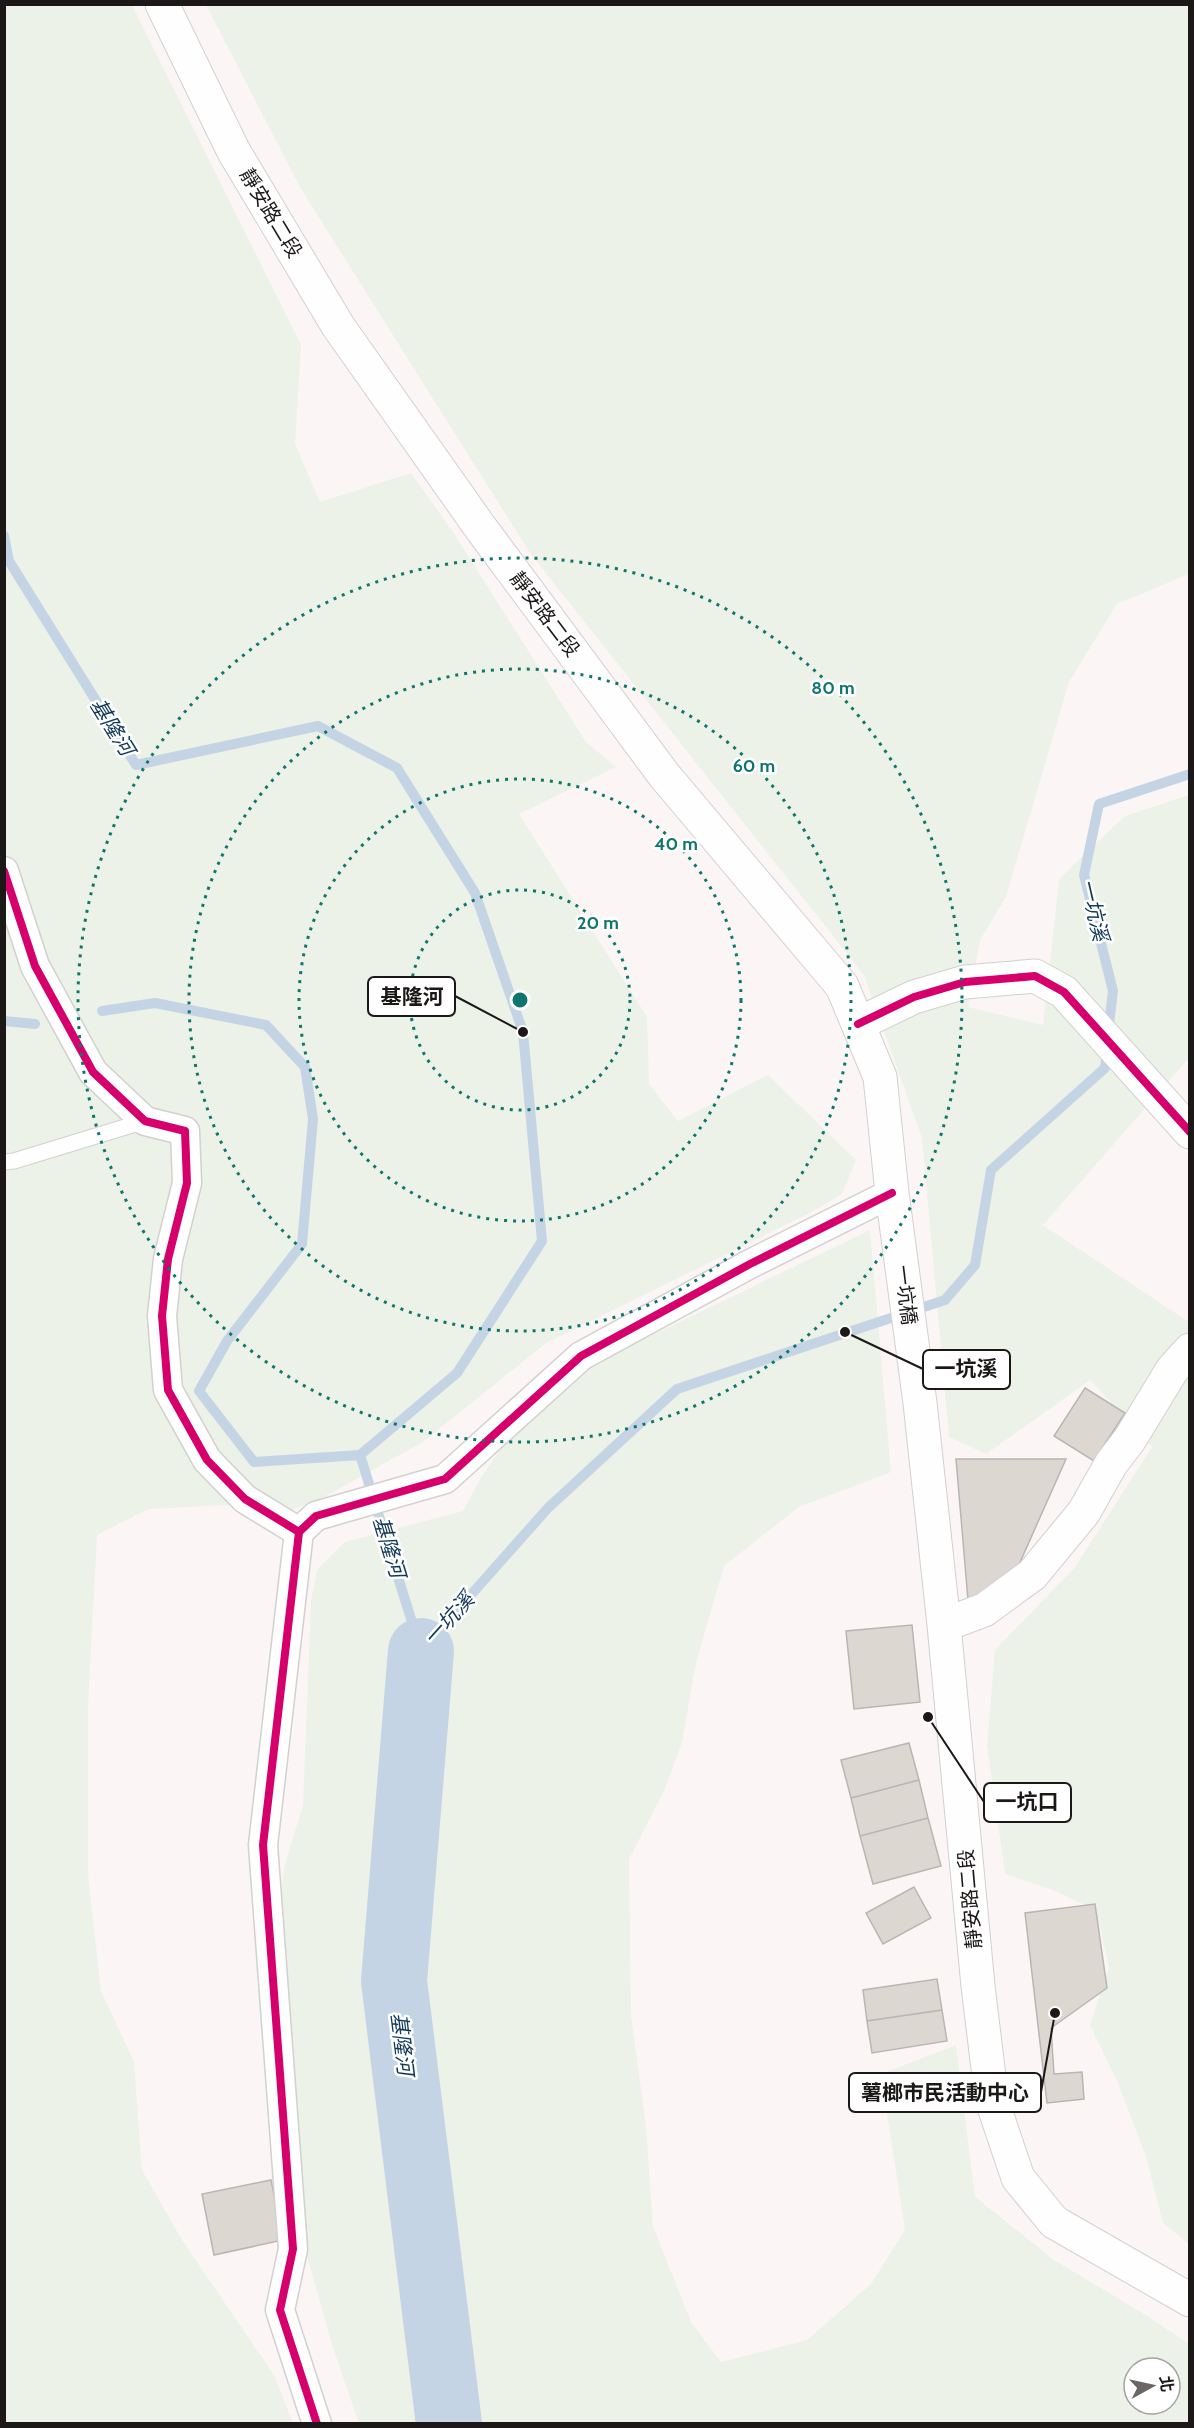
<svg xmlns="http://www.w3.org/2000/svg" width="1194" height="2428" viewBox="0 0 1194 2428" font-family="Cabin,'Noto Sans TC',sans-serif">
  <style>
    .green { fill: #ecf2e8; fill-rule: evenodd }
    .lines { fill: none; stroke-linecap: round; stroke-linejoin: round }
    .stream { stroke: #c5d4e4; stroke-width: 10 }
    .river { stroke: #c5d4e4; stroke-width: 66 }
    .building { fill: #ddd7d2; stroke: #b8b5b4; stroke-width: 1.5 }
    .lane-casing { stroke: #d3d0cf; stroke-width: 17 }
    .street-casing { stroke: #d3d0cf; stroke-width: 31 }
    .secondary-casing { stroke: #d3d0cf; stroke-width: 35 }
    .lane { stroke: #fefefe; stroke-width: 15 }
    .street { stroke: #fefefe; stroke-width: 28 }
    .secondary { stroke: #fefefe; stroke-width: 33 }
    .cycleway-casing { stroke: #fff; stroke-width: 11 }
    .cycleway { stroke: #d6006c; stroke-width: 8 }
    .ring { fill: none; stroke: #0f766e; stroke-width: 3; stroke-dasharray: 3 6 }
    .labels { text-anchor: middle; stroke-width: 5; stroke-linejoin: round; paint-order: stroke }
    .street-label { font-size: 20px; fill: #1b1817; stroke: #fff }
    .water-label { font-size: 21px; font-style: italic; fill: #103858; stroke: #fff }
    .centre { fill: #0f766e; stroke: #fff; stroke-width: 3 }
    .ring-label { font-size: 18px; text-anchor: middle; font-weight: bold; fill: #0f766e; stroke: #fff; stroke-width: 5; stroke-linejoin: round; paint-order: stroke }
    .leader { fill: none; stroke: #1b1817; stroke-width: 2 }
    .callout-dot { fill: #1b1817; stroke: #fff; stroke-width: 2 }
    .callout { fill: #fff; stroke: #1b1817; stroke-width: 2 }
    .callout-label { font-size: 21px; text-anchor: middle; font-weight: bold; fill: #1b1817 }
  </style>
  <rect width="100%" height="100%" fill="#fbf6f5"/>
  <path class="green" d="M5,5H132L301,345L295,444L320,502L411,473L453,532L586,742L616,767L519,814L647,1017L649,1084L678,1121L768,1075L856,1160L842,1194L812,1212L546,1343L423,1442L324,1497L290,1511L231,1505L149,1509L97,1535L88,1707V1874L101,1991L134,2062L142,2170L182,2240L274,2375L293,2423L5,2424Z
    M206,5H1189V574L1117,604L1069,682L1006,897L980,940L968,1007L1043,1025L1059,879L1125,816L1189,795V1058L1043,1225L1189,1322V2244L1163,2223L1146,2157L1118,2083L1090,2025L1109,1967L1096,1910L1050,1889L1005,1874L987,1745L995,1650L1075,1567L1152,1447L1090,1380L986,1454L949,1437L922,1138L864,975L530,553L301,189Z
    M870,1230L891,1472L799,1507L724,1566L696,1663L682,1742L664,1791L629,1859L631,2016L646,2126L653,2227L691,2322L721,2362L807,2340L871,2284L905,2230L881,2074L956,2045L975,2197L1054,2260L1146,2315L1189,2344V2423H359L332,2345L307,2256L277,1917L285,1864L303,1805L311,1601L317,1570L345,1542L463,1511L483,1474L509,1437L586,1367ZM1134,2368H1170V2404H1134Z"/>
  <g class="lines">
    <path class="stream" d="M4,536L9,561L136,765L318,726L397,768L475,893L523,1032L542,1241L457,1373L360,1455L421,1651
      M102,1011L155,1003L266,1025L305,1067L313,1119L302,1244L227,1341L199,1391L254,1462L360,1455
      M4,1021L35,1024
      M1108,1033L1113,991L1084,875L1099,804L1190,774
      M421,1651L548,1508L677,1389L945,1300L975,1265L991,1170L1105,1068L1107,1049"/>
    <path class="river" d="M421,1651L394,1981L449,2424"/>
  </g>
  <path class="building" d="M1085,1388L1125,1413L1094,1461L1054,1436Z
    M956,1459H1066L1005,1596L968,1600Z
    M912,1625L920,1702L854,1709L846,1631Z
    M909,1743L919,1780L851,1798L841,1760Z
    M919,1780L928,1818L860,1836L851,1798Z
    M928,1818L941,1866L873,1884L860,1836Z
    M914,1887L931,1918L883,1944L866,1913Z
    M1095,1904L1107,1988L1051,2028L1054,2074L1082,2072L1084,2099L1047,2103L1025,1913Z
    M937,1979L942,2010L867,2021L863,1990Z
    M942,2010L947,2041L872,2053L867,2021Z
    M271,2180L283,2240L214,2255L202,2194Z"/>
  <g class="lines">
    <g class="lane-casing">
      <path id="lane" d="M4,1162L14,1161L145,1121"/>
    </g>
    <g class="street-casing">
      <path id="street" d="M4,871L35,966L93,1072L145,1121L185,1131L187,1183L168,1259L162,1316L168,1390L207,1460L245,1499L299,1532
        M317,2424L280,2310L293,2249L263,1845L299,1532L316,1516L445,1479L581,1356L750,1264L892,1193"/>
    </g>
    <g class="secondary-casing">
      <path id="secondary" d="M162,4L233,150L338,326L480,527L664,775L842,986L880,1077L892,1193L920,1403L944,1625L978,1986L992,2101L1018,2178L1054,2222L1190,2300
        M858,1024L914,997L965,982L1035,976L1064,992L1190,1132
        M944,1625L984,1610L1032,1575L1084,1512L1111,1464L1130,1439L1172,1370L1190,1350"/>
    </g>
    <use href="#lane" class="lane"/>
    <use href="#street" class="street"/>
    <use href="#secondary" class="secondary"/>
    <g class="cycleway-casing">
      <path id="cycleway" d="M4,871L35,966L93,1072L145,1121L185,1131L187,1183L168,1259L162,1316L168,1390L207,1460L245,1499L299,1532
        M858,1024L914,997L965,982L1035,976L1064,992L1190,1132
        M317,2424L280,2310L293,2249L263,1845L299,1532L316,1516L445,1479L581,1356L750,1264L892,1193"/>
    </g>
    <use href="#cycleway" class="cycleway"/>
  </g>
  <g class="ring">
    <circle cx="520" cy="1000" r="110"/>
    <circle cx="520" cy="1000" r="221"/>
    <circle cx="520" cy="1000" r="331"/>
    <circle cx="520" cy="1000" r="442"/>
  </g>
  <g class="labels">
    <g class="street-label">
      <text transform="translate(271 213) rotate(59)" y="7">靜安路二段</text>
      <text transform="translate(545 614) rotate(53)" y="7">靜安路二段</text>
      <text transform="translate(906 1295) rotate(83)" y="7">一坑橋</text>
      <text transform="translate(970 1899) rotate(-95)" y="7">靜安路二段</text>
    </g>
    <g class="water-label">
      <text transform="translate(112 727) rotate(58)" y="7">基隆河</text>
      <text transform="translate(1094 910) rotate(77)" y="7">一坑溪</text>
      <text transform="translate(389 1547) rotate(73)" y="7">基隆河</text>
      <text transform="translate(449 1619) rotate(-48)" y="7">一坑溪</text>
      <text transform="translate(402 2044) rotate(83)" y="7">基隆河</text>
    </g>
  </g>
  <circle cx="520" cy="1000" r="9" class="centre"/>
  <g class="ring-label">
    <text x="833" y="694">80 m</text>
    <text x="754" y="772">60 m</text>
    <text x="676" y="850">40 m</text>
    <text x="598" y="929">20 m</text>
  </g>
  <path class="leader" d="M523 1032L455 996M845 1332L923 1369M928 1717L984 1802M1055 2013L1041 2092"/>
  <g class="callout-dot">
    <circle cx="523" cy="1032" r="6"/>
    <circle cx="845" cy="1332" r="6"/>
    <circle cx="928" cy="1717" r="6"/>
    <circle cx="1055" cy="2013" r="6"/>
  </g>
  <g class="callout">
    <rect x="368" y="977" width="87" height="39" rx="6"/>
    <rect x="923" y="1350" width="87" height="39" rx="6"/>
    <rect x="984" y="1783" width="87" height="39" rx="6"/>
    <rect x="849" y="2073" width="192" height="39" rx="6"/>
  </g>
  <g class="callout-label">
    <text x="412" y="1004">基隆河</text>
    <text x="966" y="1376">一坑溪</text>
    <text x="1027" y="1809">一坑口</text>
    <text x="945" y="2100">薯榔市民活動中心</text>
  </g>
  <rect width="1194" height="2428" fill="none" stroke="#1b1817" stroke-width="12"/>
  <g transform="translate(1152 2386) rotate(82)"><circle r="28" fill="#ffffff" stroke="#a4a3a2" stroke-width="1.5"/>
  <path d="M0-4.5L10 22L0 15L-10 22Z" fill="#696665"/>
  <text y="-9" font-size="16" font-weight="bold" text-anchor="middle" fill="#1b1817">北</text>
  </g>
</svg>
